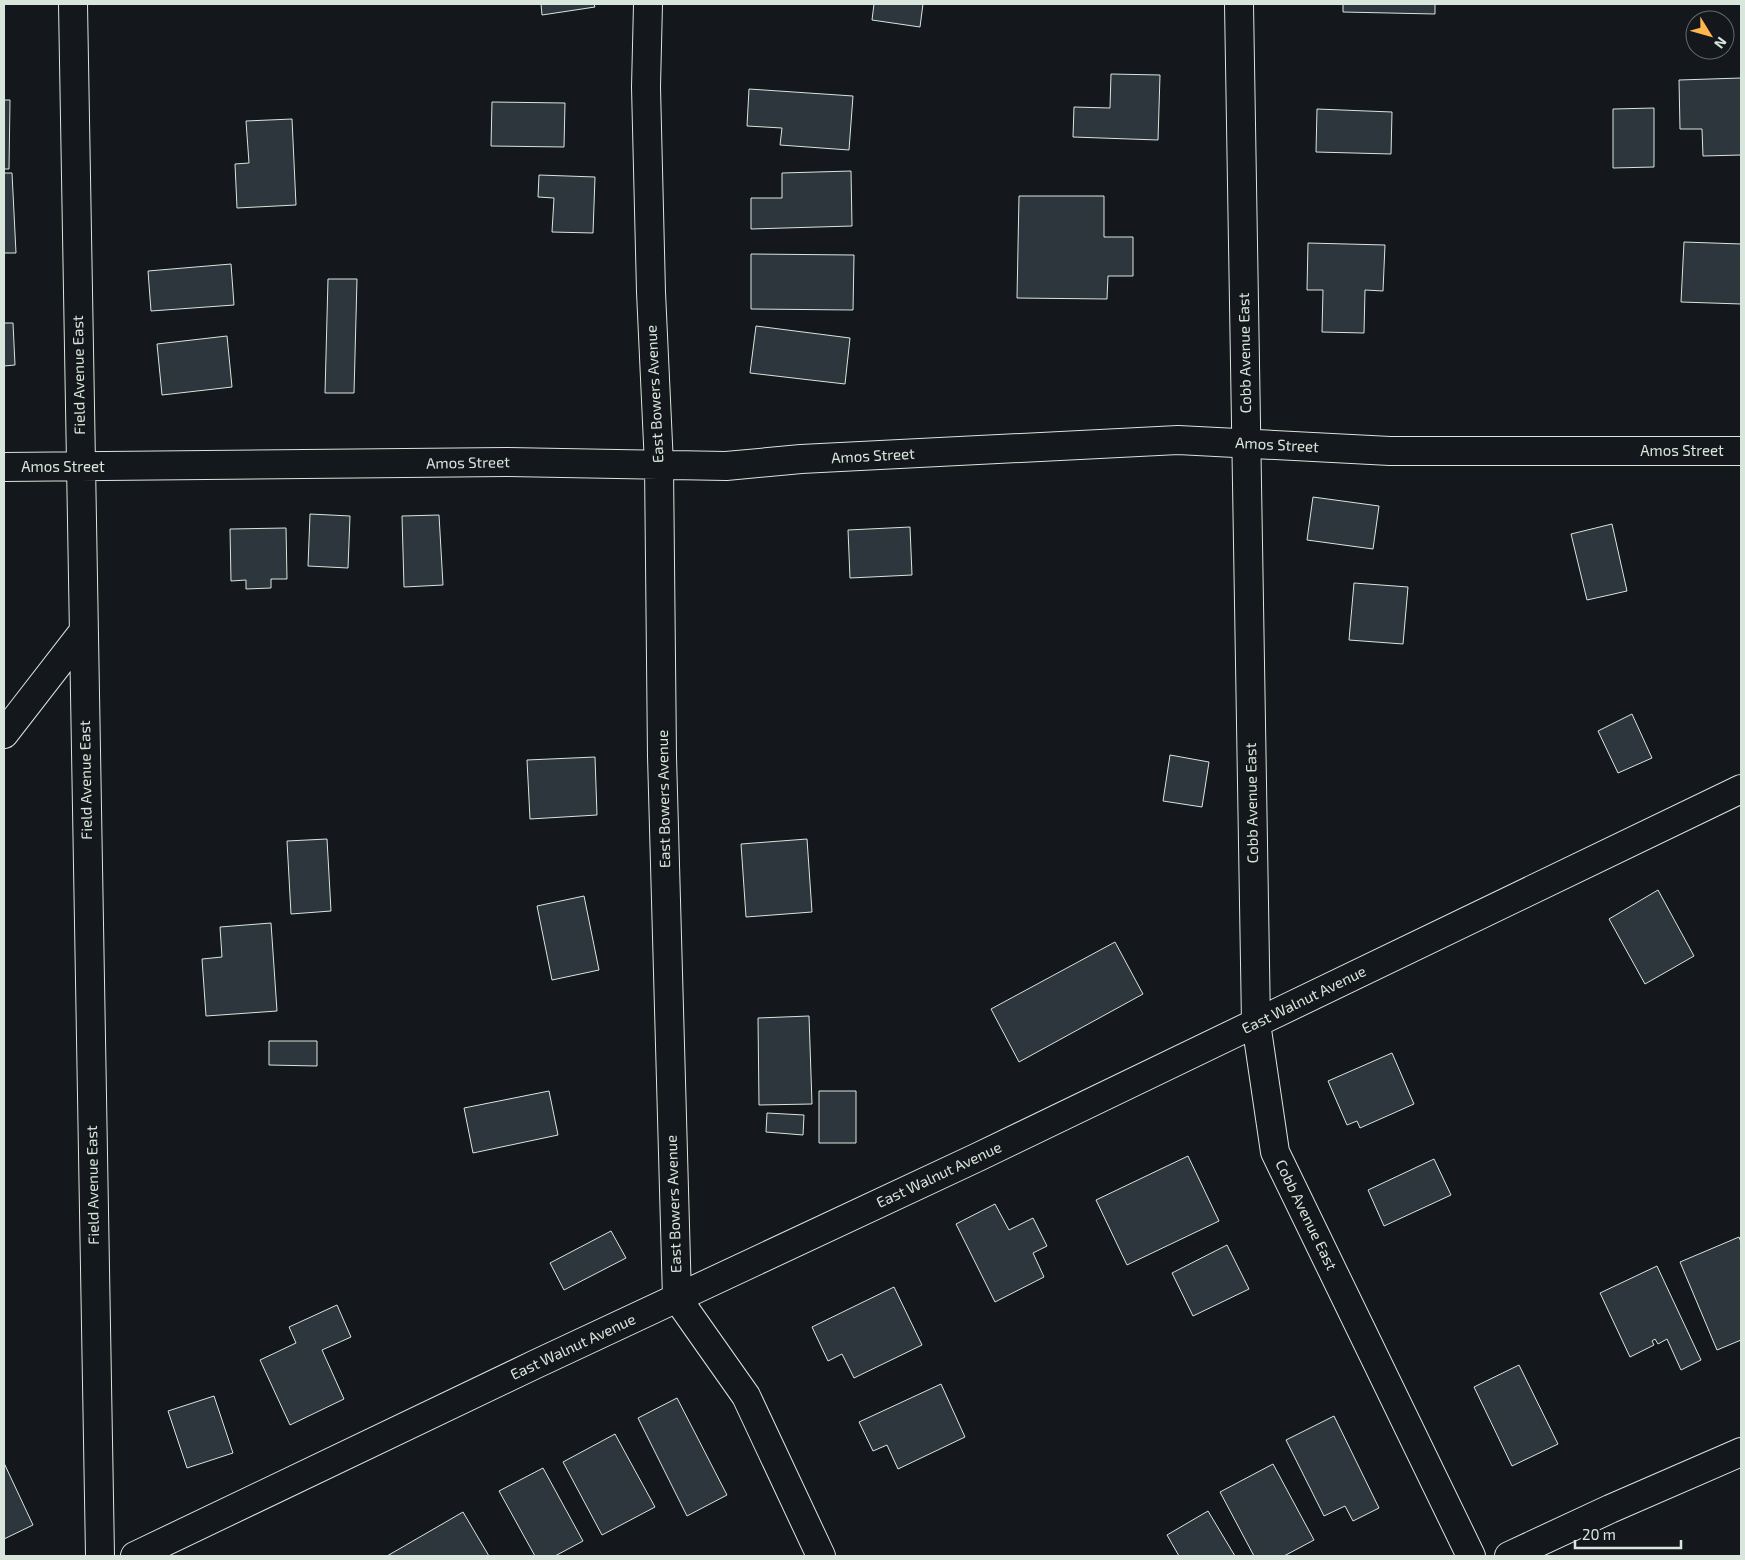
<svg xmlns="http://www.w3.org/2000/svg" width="1745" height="1560" viewBox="0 0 1745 1560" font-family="'Exo 2',sans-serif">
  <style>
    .building { fill: #2c363c; stroke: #d8e6dc }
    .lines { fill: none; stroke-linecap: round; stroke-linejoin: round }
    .minor-casing { stroke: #d8e6dc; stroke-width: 30 }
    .minor { stroke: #14181c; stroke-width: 28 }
    .labels { text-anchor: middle; stroke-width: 4; stroke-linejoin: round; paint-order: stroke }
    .street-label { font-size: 15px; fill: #d8e6dc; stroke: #14181c }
  </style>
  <rect width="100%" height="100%" fill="#14181c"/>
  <path class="building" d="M541,4H594L595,7L542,15Z
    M874,4H923L920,27L872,20Z
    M1343,4H1435V14L1343,12Z
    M1111,74L1160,75L1158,140L1073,137L1074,107L1110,108Z
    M1741,78V155L1703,156L1702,129H1680L1679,80Z
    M749,89L853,96L849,150L780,145L782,128L747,126Z
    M4,100H10L9,169H4Z
    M492,102L565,103L564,147L491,146Z
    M1654,108V167L1613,168V109Z
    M1317,109L1392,112L1391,154L1316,152Z
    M292,119L296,205L237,208L235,164L249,163L246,121Z
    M851,171L852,226L751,229V198H782V173Z
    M4,173H12L16,253H4Z
    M539,175L595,177L593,233L552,232L554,198L538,197Z
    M1019,196H1104V237H1133V276H1108L1107,299L1017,298Z
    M1684,242L1741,244V304L1681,302Z
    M1308,243L1385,245L1383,291L1365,290L1364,333L1322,332L1323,290H1307Z
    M751,254L854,255L853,310L751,309Z
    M231,264L234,305L151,311L148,271Z
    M328,279H357L354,393H325Z
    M4,323H13L15,365L4,366Z
    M756,326L850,338L845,384L750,373Z
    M227,336L232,387L162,395L157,344Z
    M1313,497L1379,506L1373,549L1307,540Z
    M310,514L350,516L348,568L308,566Z
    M439,515L443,585L404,587L402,516Z
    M1612,524L1627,591L1587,600L1571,534Z
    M910,527L912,575L850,578L848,530Z
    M286,528L287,579H271V588L246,589V580L231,581L230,529Z
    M1354,583L1408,587L1403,644L1349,640Z
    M1632,714L1652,758L1618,773L1598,731Z
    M1170,755L1209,762L1202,807L1163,801Z
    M595,757L597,815L530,819L527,760Z
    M327,839L331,911L291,914L287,841Z
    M807,839L812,912L746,917L741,844Z
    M1658,890L1694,956L1645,984L1609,919Z
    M584,896L599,970L552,980L537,906Z
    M271,923L277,1011L206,1016L202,959L222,957L220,927Z
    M1115,942L1143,994L1019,1062L991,1009Z
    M809,1016L812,1104L759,1105L758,1018Z
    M269,1041H317V1066L269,1065Z
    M1392,1053L1414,1104L1360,1128L1357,1121L1347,1125L1328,1081Z
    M549,1091L558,1135L473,1153L464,1108Z
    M819,1091H856V1143H819Z
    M767,1113L804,1115L803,1135L766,1132Z
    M1188,1156L1219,1221L1127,1265L1096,1200Z
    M1434,1159L1451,1195L1384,1226L1368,1190Z
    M995,1204L1009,1230L1033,1218L1047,1246L1033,1253L1044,1277L995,1302L956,1224Z
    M611,1231L626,1258L564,1290L550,1263Z
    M1739,1237L1741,1242V1340L1717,1350L1680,1262Z
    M1227,1245L1249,1289L1193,1316L1172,1273Z
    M1657,1266L1701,1360L1681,1370L1667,1339L1658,1344L1655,1339L1652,1341L1654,1345L1630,1357L1600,1293Z
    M894,1287L922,1345L854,1378L842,1354L828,1361L812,1327Z
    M337,1305L351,1337L322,1350L344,1399L290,1425L260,1360L296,1343L289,1327Z
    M1519,1365L1558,1444L1512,1466L1474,1387Z
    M941,1384L965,1437L898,1469L887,1445L873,1451L859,1422Z
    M214,1396L233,1453L187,1468L168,1411Z
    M677,1398L727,1495L687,1516L638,1418Z
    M1334,1416L1379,1508L1353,1521L1345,1506L1324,1516L1286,1440Z
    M615,1434L655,1507L602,1535L563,1462Z
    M4,1463L33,1525L4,1539Z
    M1273,1464L1314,1540L1284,1556H1254L1220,1492Z
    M543,1468L583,1541L555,1556H535L499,1491Z
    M1208,1511L1235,1556H1179L1167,1535Z
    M463,1512L489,1556H387Z"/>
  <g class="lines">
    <g class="minor-casing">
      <path id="minor" d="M73,4L100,1556
        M648,4L646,87L651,292L659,465L662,756L677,1298L746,1396L821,1556
        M1239,4L1256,1023L1275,1152L1471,1556
        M4,467L506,462L726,466L801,459L1178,440L1390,451H1741
        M4,734L83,632
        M135,1556L536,1364L978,1157L1741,789
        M1509,1556L1610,1509L1741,1452"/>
    </g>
    <use href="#minor" class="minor"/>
  </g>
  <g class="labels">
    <g class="street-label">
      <text transform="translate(1245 353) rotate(-91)" y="5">Cobb Avenue East</text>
      <text transform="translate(79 375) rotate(-91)" y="5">Field Avenue East</text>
      <text transform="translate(655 394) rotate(-93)" y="5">East Bowers Avenue</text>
      <text transform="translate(1277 445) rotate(3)" y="5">Amos Street</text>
      <text x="1682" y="456">Amos Street</text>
      <text transform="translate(873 456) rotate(-3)" y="5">Amos Street</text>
      <text transform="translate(468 463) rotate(-1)" y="5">Amos Street</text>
      <text x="63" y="472">Amos Street</text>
      <text transform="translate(86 780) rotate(-91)" y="5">Field Avenue East</text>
      <text transform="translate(664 799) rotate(-91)" y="5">East Bowers Avenue</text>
      <text transform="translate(1252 803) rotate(-91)" y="5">Cobb Avenue East</text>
      <text transform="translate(1304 1000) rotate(-26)" y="5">East Walnut Avenue</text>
      <text transform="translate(939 1175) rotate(-25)" y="5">East Walnut Avenue</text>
      <text transform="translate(93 1185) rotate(-91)" y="5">Field Avenue East</text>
      <text transform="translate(674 1204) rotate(-92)" y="5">East Bowers Avenue</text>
      <text transform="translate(1306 1215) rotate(64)" y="5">Cobb Avenue East</text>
      <text transform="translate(573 1347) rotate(-25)" y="5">East Walnut Avenue</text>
    </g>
  </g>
  <rect width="1745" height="1560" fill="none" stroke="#d8e6dc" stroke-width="10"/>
  <g transform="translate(1710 35) rotate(127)"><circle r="24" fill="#14181c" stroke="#626a69"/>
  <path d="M0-4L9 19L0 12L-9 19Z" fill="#ffb74d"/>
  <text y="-8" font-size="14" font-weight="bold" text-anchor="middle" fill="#d8e6dc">N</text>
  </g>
  <path d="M1575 1540v8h106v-8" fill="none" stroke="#d8e6dc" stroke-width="2.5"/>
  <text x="1582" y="1540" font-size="15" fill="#d8e6dc" stroke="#14181c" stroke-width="4" paint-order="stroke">20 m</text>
</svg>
